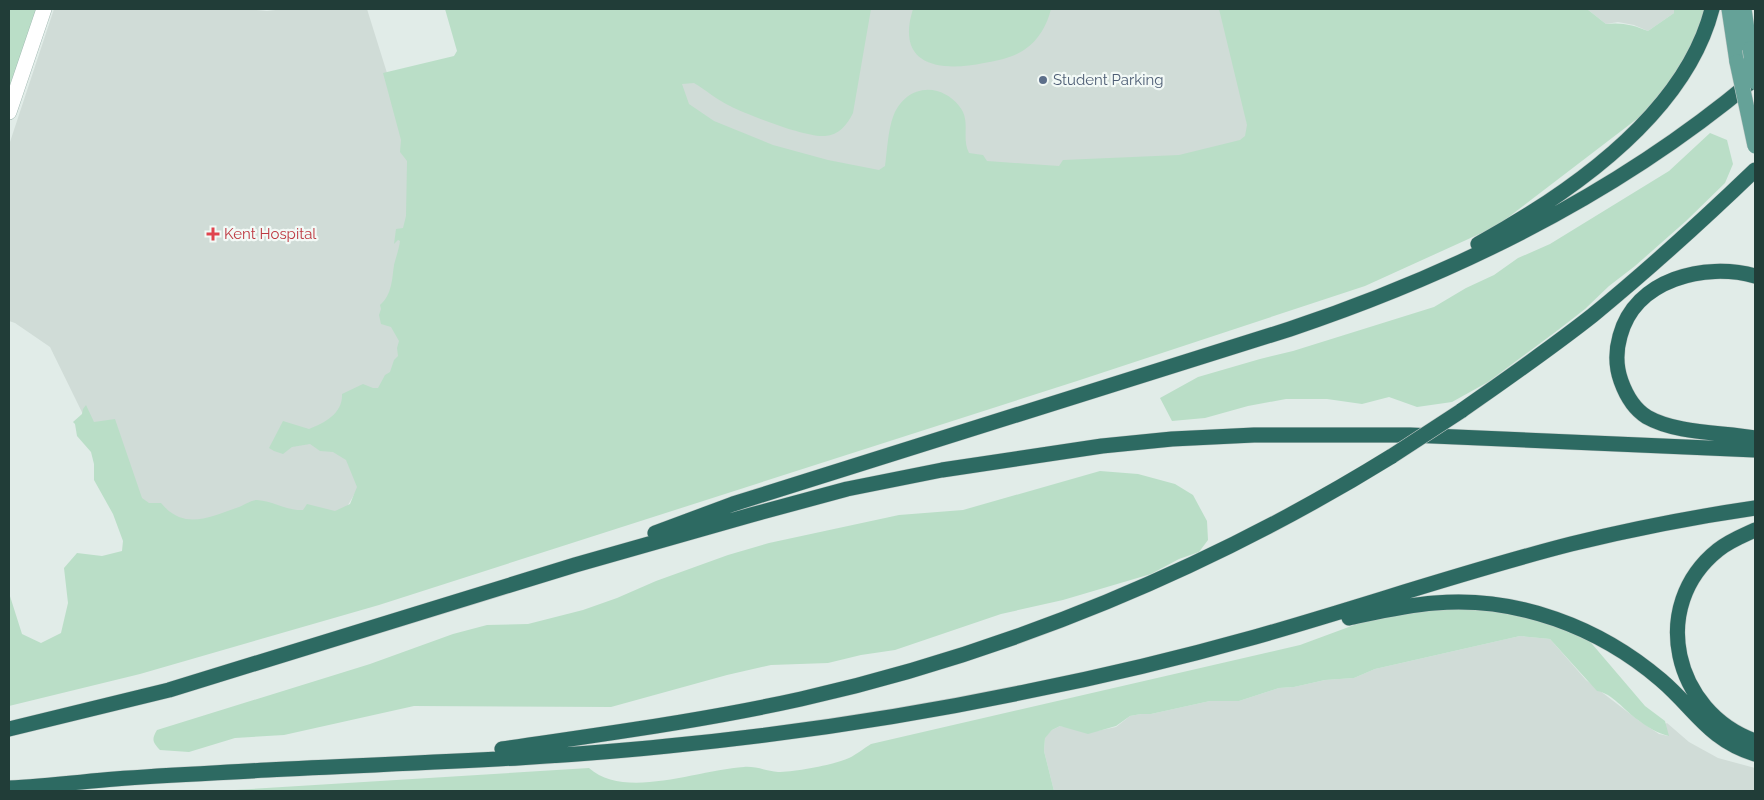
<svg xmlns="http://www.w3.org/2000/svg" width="1764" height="800" viewBox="0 0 1764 800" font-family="Raleway,sans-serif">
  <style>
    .built { fill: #d0dcd7 }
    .green { fill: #badec7 }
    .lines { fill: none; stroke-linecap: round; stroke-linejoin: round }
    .secondary-casing { stroke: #a0b8b1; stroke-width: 16 }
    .primary-casing { stroke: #c1c9c7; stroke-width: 16 }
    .motorway-casing { stroke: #c1c9c7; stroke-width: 16 }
    .secondary { stroke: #fff; stroke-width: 15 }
    .primary { stroke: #65a298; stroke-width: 15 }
    .motorway { stroke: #2d6a62; stroke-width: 15 }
    .primary-bridge-casing { stroke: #c1c9c7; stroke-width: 16; stroke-linecap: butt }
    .motorway-bridge-casing { stroke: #c1c9c7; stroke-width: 16; stroke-linecap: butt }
    .primary-bridge { stroke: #65a298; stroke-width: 15 }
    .motorway-bridge { stroke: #2d6a62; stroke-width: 15 }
    .service-dot { fill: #5c6f8a; stroke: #f2f9f6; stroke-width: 2 }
    .health-dot { fill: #e0444e; stroke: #f2f9f6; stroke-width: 2 }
    .labels { text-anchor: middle; stroke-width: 4.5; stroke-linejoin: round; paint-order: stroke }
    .service-label { font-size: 15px; fill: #4e5e75; stroke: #f2f9f6; text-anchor: start }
    .health-label { font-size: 15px; fill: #be3a42; stroke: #f2f9f6; text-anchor: start }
  </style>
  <rect width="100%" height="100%" fill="#e1ece8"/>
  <path class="built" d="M54,9H244L267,11L284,9H367L417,169L419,299L361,483L338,522L185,535L126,502L50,347L15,323L9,321V145Z
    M592,9H1225L1250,139L1180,161L838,184L708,135Z
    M1587,9H1674V13L1648,31L1634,25L1618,22L1606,24Z
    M1520,636L1550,639L1586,680L1638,720L1659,734L1668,736L1665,724L1667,723L1689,742L1718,758L1755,768V791H1054L1044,751L1045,737L1052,730L1060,726L1097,731L1116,727L1130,716L1141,714H1151L1210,701H1239L1279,688L1294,687L1325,680L1354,678L1375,669Z"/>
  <path class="green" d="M9,9H39L9,105Z
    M445,9H871L853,113C847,125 839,135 825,136C806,138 748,115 730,106C717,100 706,90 694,83L682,84L689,104L714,121L773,145L828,160L879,170L885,166C887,152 888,130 893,117C900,98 917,86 937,91C948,94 958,102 963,112C969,125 962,140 969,153L983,155L987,161L1059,166L1063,160L1179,155L1240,140L1245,136L1247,125L1219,9H1587L1606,24C1621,22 1634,25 1648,31L1674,13V9H1710L1663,99L1497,226L1365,286L1077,381L379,605L140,674L9,706V593L22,634L41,643L61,633L68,603L64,568L77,553L102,556L122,551L123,541L113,514L94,480V464L91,452L77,436L75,424L73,422L82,414L83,409L86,405L94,422L115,419L142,498L149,503H161C184,531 210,517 239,507C244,505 252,500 257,500C273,501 287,511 303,510L307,504L335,511L350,504L357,487L346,460L333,452L320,451L310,444L292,447L283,454L274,451L269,448L283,421L309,429C325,423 343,413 342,394L363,384L373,388H378L385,375L390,372L394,360L398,356L397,348L399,341L391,327L381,324L379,315L381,309L380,305C392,295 392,279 394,265C396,257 399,249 400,241L398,240L394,244L396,229L403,228L406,216L407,161L400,152L401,140L383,73L454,56L457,51Z
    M913,9H1051C1047,25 1039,40 1024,50C1014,57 997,61 984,63C940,72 895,66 913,9Z
    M1710,133L1727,140L1733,164L1725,183L1686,221L1635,266L1609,286L1585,309L1558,330L1488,382L1452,402L1417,407L1389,397L1362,404L1327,399H1286L1248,406L1205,418L1172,421L1160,398L1198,377L1260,359L1293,351L1434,307L1466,288L1494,275L1518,258L1550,244L1669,171Z
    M1100,471L1138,474L1175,484L1193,495L1207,521L1208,540L1199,552L1179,559L1151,574L1063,600L1001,614L895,650L861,655L828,663L771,665L727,675L611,707L414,706L284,735L235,738L189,752L160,750C153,742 151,740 157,730L370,664L453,634L487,625L528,624L583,610L617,598L656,581L728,555L769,543L899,515L963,510Z
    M1474,605L1581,631L1645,706L1665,721L1669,736C1657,733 1647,727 1638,720C1625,711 1612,693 1597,691L1550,639L1520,636L1375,669L1354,678L1325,680L1294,687L1279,688L1239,701H1210L1151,714H1141L1130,716L1116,726L1088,734L1060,726L1052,730L1045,738L1044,751L1054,791H218L589,768C625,800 697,770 744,767C755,766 767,771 778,772C794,772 834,765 849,758C856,755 864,748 871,744L1300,645L1384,614Z"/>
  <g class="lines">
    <g class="secondary-casing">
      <path id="secondary" d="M9,112L44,9"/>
    </g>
    <g class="primary-casing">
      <path id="primary" d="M1729,9L1737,62
        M1744,9L1750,49"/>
    </g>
    <g class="motorway-casing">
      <path id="motorway" d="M1478,244C1569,194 1685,114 1712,9
        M1755,276C1705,262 1635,279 1620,336C1616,350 1616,367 1621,381C1626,395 1634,409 1647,417C1677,434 1722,432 1755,438
        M1461,411C1505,380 1550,349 1593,315C1649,269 1703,220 1755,170
        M1755,530C1742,536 1729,541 1718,550C1648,606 1674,712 1755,741
        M655,533L733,504L1290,329C1457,273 1617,194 1752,81
        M1349,618C1377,612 1406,605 1435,603C1517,596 1599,627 1661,680C1695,709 1709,740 1755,754
        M9,729L169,690L575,565L751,515L847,489L942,470L1102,446L1172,439L1254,435H1410L1755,450
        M502,749C602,734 702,721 801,699C1009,652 1211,568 1392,456
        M9,788C45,786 80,782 115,779C166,775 216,773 267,770C400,763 535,760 668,746C789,734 910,716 1029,691C1105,676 1180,658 1255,637C1361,607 1465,571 1571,544C1632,529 1693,517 1755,508"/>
    </g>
    <use href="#secondary" class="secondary"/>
    <use href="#primary" class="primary"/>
    <use href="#motorway" class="motorway"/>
    <g class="primary-bridge-casing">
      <path id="primary-bridge" d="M1750,49L1755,82
        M1737,62L1755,146"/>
    </g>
    <g class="motorway-bridge-casing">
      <path id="motorway-bridge" d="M1392,456L1461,411"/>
    </g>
    <use href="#primary-bridge" class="primary-bridge"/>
    <use href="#motorway-bridge" class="motorway-bridge"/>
  </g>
  <circle class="service-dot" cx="1043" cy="80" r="5"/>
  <path class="health-dot" d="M210.5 226.5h5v5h5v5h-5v5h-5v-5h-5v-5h5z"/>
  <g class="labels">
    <g class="service-label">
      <text x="1053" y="85">Student Parking</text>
    </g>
    <g class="health-label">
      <text x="224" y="239">Kent Hospital</text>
    </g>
  </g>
  <rect width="1764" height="800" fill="none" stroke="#213d38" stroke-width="20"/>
</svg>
